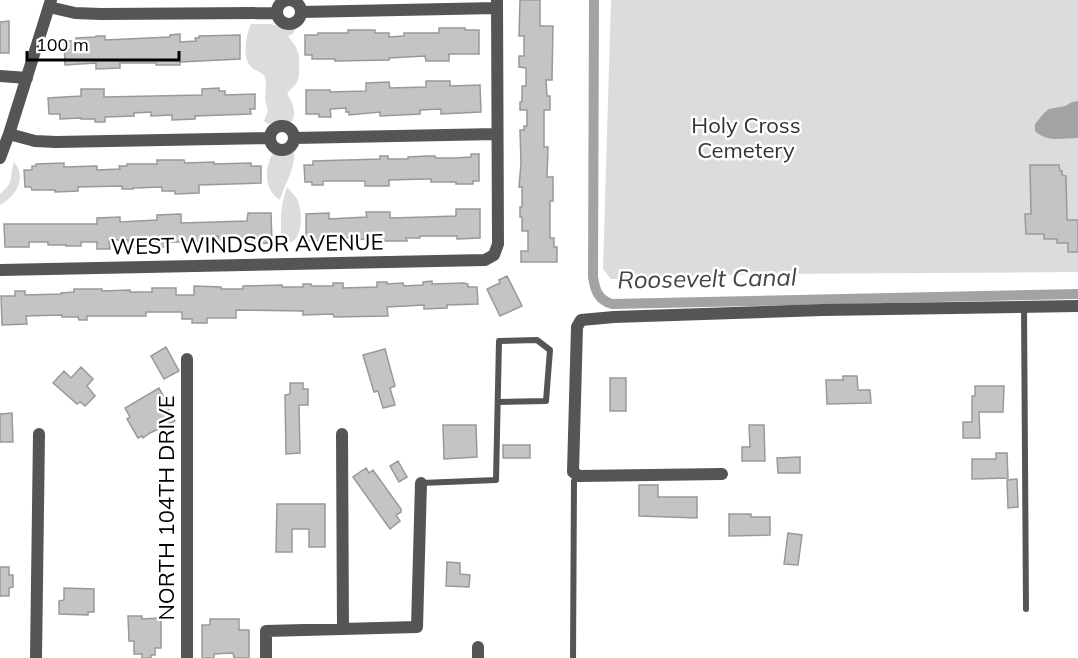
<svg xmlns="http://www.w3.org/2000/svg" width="1078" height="658" viewBox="0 0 1078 658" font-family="Mulish,sans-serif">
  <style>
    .green { fill: #dcdcdc }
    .water { fill: #a3a3a3 }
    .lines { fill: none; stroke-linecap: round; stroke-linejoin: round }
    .canal { stroke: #a3a3a3; stroke-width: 10 }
    .building { fill: #c4c4c4; stroke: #999; stroke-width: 1.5 }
    .lane { stroke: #555; stroke-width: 6 }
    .street { stroke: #555; stroke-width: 12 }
    .labels { text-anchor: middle; stroke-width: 5; stroke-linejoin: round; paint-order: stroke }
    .park-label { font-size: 22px; fill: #333; stroke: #fff }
    .street-label { font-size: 22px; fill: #000; stroke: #fff }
    .water-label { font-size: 24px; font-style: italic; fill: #444; stroke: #fff }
  </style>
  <rect width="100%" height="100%" fill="#fff"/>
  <path class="green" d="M611,0H1078V272L764,274L611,279L603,269Z
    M251,24H270L287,29H295L293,34L288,36L296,47L299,56V77L296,84L287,93C292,103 298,112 291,122C282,119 276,122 268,124L264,121L268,110C262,98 268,87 265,77C262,71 254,71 250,66C242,56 246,35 251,24Z
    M294,152C296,166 284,186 280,200C264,190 264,168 273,153L285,155Z
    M14,162C28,178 15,197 0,205V194C15,182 9,178 14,162Z
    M287,187C290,191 294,194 297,199C302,208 304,235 292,242C291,242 284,243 282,243C280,224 280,206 287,187Z"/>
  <path class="water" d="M1078,101V138C1063,138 1048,143 1035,131V124L1044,113L1049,109L1065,106L1072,102Z"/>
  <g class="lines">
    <path class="canal" d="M594,0L593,277C595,290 598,300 612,304L1078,294"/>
  </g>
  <path class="building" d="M520,0H540V26H553L552,80H546L547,96H550V110H544V147H548L547,177H553V201H550V238H554V247H557V262H521V251H528V231H522V217H520V207H522V187H519L521,163L520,130H524V126H527V110H520V102H522V86H526V68L519,67V56H524V36H519Z
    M9,21V53H0V22Z
    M439,28H465V30H479V54H449V61H426L425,56L389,58V60L335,61V59H312V55H305V35H318V33H348V30H375V33H389V37L404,36V33H439Z
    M180,34V42L196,41L195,38H199V36L240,35V59L180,62V65H156V63H120V68L96,69V63L65,65L64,41H76V38L96,37V36H105V40L170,37V35Z
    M426,81H450V86L480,85L481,112L441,114V109L420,110V114L380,116V112L349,115V112H346V108L330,109L331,117H319V114H306V90H330V92L366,91V83L389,82L390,88L426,87Z
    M219,88V91H225V95L255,94V109H250L251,114L195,116V119L172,120V115L151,116V112L134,113V116L105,117V122H95V119H81V118L60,119V114H49L48,98L81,96V89H104V97L202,95V89Z
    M471,154H479V181H473V184H456V182H431V179H425L389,180V186H365V181H323V185H312V182H305L304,165H313V161L380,159V156H388V159H408V157L428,156H435V158H455L471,157Z
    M157,160H184L185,163L214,162V164L251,163V166H261V183L199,185V193L175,194V191H162V187L133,188V189H122V186L78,187V191L55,192V190H32L31,187H25L24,170H32V166H36V164L64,163V167L97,166V170L120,169L119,166H127V164H157Z
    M1030,165H1059L1060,171H1062V175L1066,176L1067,220H1078V252H1068V243H1057V239H1044V234H1026L1025,214H1031Z
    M456,209H480V238L457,239V236H420V238H406L407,241H367V239L350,240V238H330V243H320V241H306V214L329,213V219L367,217L366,212H390V218L426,217L456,216Z
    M248,213H271L272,243L248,244V237L231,238V242H228V245H218V236L201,237V242H168V247H128V240H109L110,249H97V242H81V246H66V245H48V242H29V247H5L4,224H97V218L120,217V222L157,220V215L181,214V223L247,221Z
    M507,276L522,306L500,316L487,289L500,283L499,280Z
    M432,281V284L464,283L468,284V287H477L478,304L447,305V308L424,309V305L387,307L388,316L334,317L333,314L303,315V311L236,310V318H207V323H192V319H182V312H146V316H87V320H79L78,317H62V315L26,316L27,324L2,325L1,296H15V291H25V295L61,294V293L74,292V289H102V291L130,290V292H152V288H176V295H194V286L221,287V289H243V286L282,285V287H303V284H311V286H333V283H343V288L377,287V282H387V284L403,283L404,286L423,285V282Z
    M166,347L179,371L164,379L151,356Z
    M385,349L395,386L390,388L395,405L383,408L378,391L374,392L363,355Z
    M81,367L93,379L87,386L95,396L85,406L80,402L77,404L53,383L64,371L71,378Z
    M843,376H857L858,390H870L871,403L827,404L826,380H843Z
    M610,378H626V411H610Z
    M290,383H303V389H308V405H299L300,453L286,454L285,395L290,394Z
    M975,386H1004L1003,412H979L980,438H963V422H972V396H975Z
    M159,388L168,404L166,405L175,421L150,433L143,438L142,436L138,438L127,419L130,417L125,408Z
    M12,413L13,442H0V414Z
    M443,425H476L477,457L444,459Z
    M749,425H764L765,461H742V447H750Z
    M503,445H530V458H503Z
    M996,453H1007L1008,478L972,479V459H996Z
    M800,457V473H778L777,458Z
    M398,461L407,477L399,482L390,466Z
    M366,468L369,473L373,470L401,509V512L396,515L400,521L390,529L353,477Z
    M1017,479L1018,507L1008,508L1007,480Z
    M639,485H658V497H697V518L639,516Z
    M277,504H325V547H309V529H292V552H276Z
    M729,514H751V517H770V535L729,536Z
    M788,533L802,535L798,565L784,564Z
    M447,562L460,563V574L470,575L469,587L446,586Z
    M0,567H9V575H13V587L9,588V596H0Z
    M64,588L94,589V612H88V615L59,614V601L64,600Z
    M128,616H142V619L161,618V648H155V655H151V658H142V654H134V641H129Z
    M210,619H239V630H249V658H234L233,653L214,654V658H202V625H210Z"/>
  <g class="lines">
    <path class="lane" d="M1024,307L1026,609
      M421,483L496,480L499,341L537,340L550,350L546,401L498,402
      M573,658L574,481L577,474"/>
    <path class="street" d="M277 12a12 12 0 1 1 24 0a12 12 0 1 1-24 0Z
      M49,7L75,13L101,14L277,13
      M301,12L497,8
      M0,76L27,78
      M270 138a12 12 0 1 1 24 0a12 12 0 1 1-24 0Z
      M9,134L35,141L56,142L269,138
      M294,138L497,134
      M0,158L9,134L51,0
      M0,270L485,260L494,255L498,244L497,0
      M342,434L343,629
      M722,474L579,476L573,472L577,327L581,320L614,317L823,310L1078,306
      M36,658L39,434
      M187,658V359
      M266,658V631L417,627L421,483
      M478,658V647"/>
  </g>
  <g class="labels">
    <g class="park-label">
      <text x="746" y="133">Holy Cross<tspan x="746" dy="25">Cemetery</tspan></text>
    </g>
    <g class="street-label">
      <text transform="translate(247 244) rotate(-1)" y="8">WEST WINDSOR AVENUE</text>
      <text transform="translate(166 508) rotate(-90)" y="8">NORTH 104TH DRIVE</text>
    </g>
    <g class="water-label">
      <text transform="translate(707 279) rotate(-1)" y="8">Roosevelt Canal</text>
    </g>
  </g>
  <path d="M27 51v9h152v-9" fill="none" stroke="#000000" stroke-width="3"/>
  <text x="36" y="51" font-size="18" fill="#000000" stroke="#ffffff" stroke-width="4.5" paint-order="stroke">100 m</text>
</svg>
